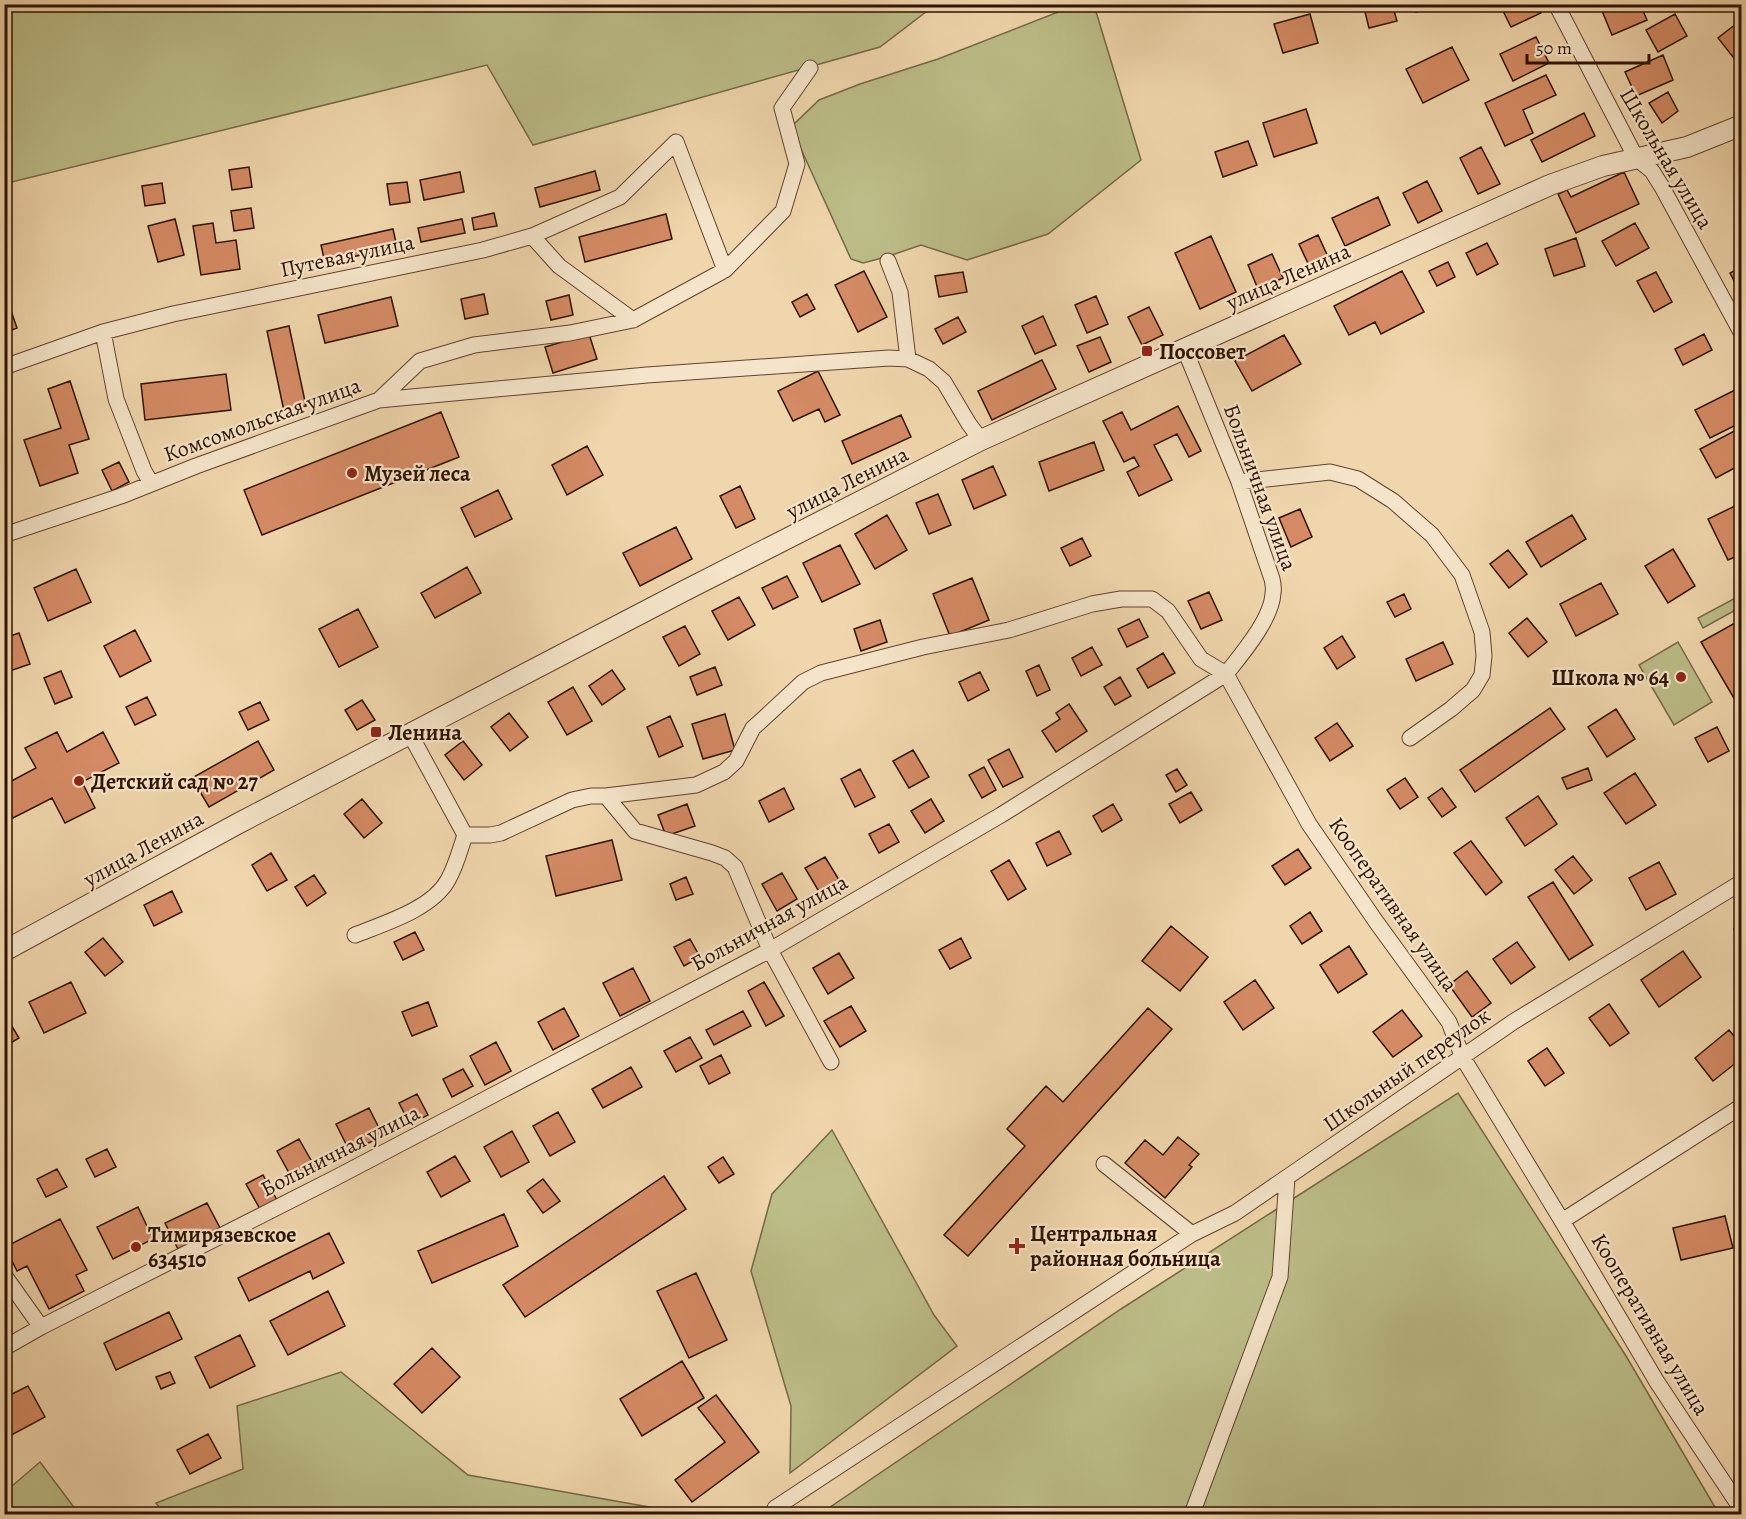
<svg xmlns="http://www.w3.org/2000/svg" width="1746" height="1519" viewBox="0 0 1746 1519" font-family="Alegreya,serif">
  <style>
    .green { fill: #bcbd88; stroke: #756846; stroke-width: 1.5 }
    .building { fill: #d58b65; stroke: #2e1204; stroke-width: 1.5 }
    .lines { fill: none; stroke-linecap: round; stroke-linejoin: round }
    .minor-casing { stroke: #5e432e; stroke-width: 17 }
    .tertiary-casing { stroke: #5e432e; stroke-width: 22 }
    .minor { stroke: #f5e4c9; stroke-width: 15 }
    .tertiary { stroke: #f5e4c9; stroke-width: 20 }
    .poi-dot { fill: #8f2418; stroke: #f5e4c9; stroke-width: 2 }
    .labels { text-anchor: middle; stroke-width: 4.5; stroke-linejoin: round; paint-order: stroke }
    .street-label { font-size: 22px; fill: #2e1204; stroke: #f5e4c9 }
    .poi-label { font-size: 22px; font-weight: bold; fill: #2e1204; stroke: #f5e4c9; text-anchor: start }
  </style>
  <rect width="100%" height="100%" fill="#f0d6ac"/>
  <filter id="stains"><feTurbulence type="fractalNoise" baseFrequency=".00333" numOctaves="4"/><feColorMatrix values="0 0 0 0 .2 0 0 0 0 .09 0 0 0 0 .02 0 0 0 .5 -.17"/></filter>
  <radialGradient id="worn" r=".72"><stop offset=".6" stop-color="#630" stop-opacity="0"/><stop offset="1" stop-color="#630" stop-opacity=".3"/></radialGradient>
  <path class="green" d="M5,5H935L880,47L533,145L487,65L12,182L5,168Z
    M1076,5H1094L1141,160L1048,234L967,260L921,245L886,257L863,263L851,259L791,127L819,100L860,84L938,59Z
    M1741,595V607L1703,628L1698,618Z
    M1678,642L1712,702L1674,725L1639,665Z
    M1458,1093L1626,1356L1719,1514H820L1121,1309Z
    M832,1130L934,1315L957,1346L790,1473L791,1406L751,1271L772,1194Z
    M341,1372L468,1475L689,1514H164L156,1503L243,1469L237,1406Z
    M40,1462L79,1514H5V1492Z"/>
  <path class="building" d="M1363,4H1392L1397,21L1369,28Z
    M1414,4H1440V6L1416,12Z
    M1537,4L1541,13L1511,27L1500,5Z
    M1603,4H1640L1647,20L1612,35L1600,6Z
    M1310,14L1318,43L1283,53L1274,24Z
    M1675,14L1687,36L1658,52L1646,30Z
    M1736,24L1742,31V58L1737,62L1718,38Z
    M1536,37L1549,63L1513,81L1500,54Z
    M1452,47L1469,80L1423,103L1406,69Z
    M1663,55L1673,80L1636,96L1625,72Z
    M1546,75L1556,95L1523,110L1533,133L1505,146L1485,103Z
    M1668,92L1678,111L1662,123L1649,103Z
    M1306,109L1317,143L1274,157L1263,123Z
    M1584,113L1595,136L1542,162L1531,140Z
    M1248,141L1257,165L1223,177L1215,152Z
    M1481,147L1500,184L1478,194L1460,158Z
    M249,167L252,187L232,190L229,170Z
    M595,171L600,190L540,207L535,188Z
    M460,172L464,192L424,200L420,180Z
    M1624,172L1639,204L1576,233L1558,194L1567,190L1571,197Z
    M1427,181L1442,211L1418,223L1403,193Z
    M407,182L410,202L390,205L387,184Z
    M162,183L165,203L145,206L142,186Z
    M1378,197L1390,225L1345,246L1332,218Z
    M251,208L254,228L234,231L231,211Z
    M494,213L497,226L474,230L472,218Z
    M666,214L672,239L585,262L579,237Z
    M175,219L184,255L158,262L148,226Z
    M462,219L465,233L421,242L418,228Z
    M213,223L216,243L236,240L240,269L201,275L193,226Z
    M1635,223L1649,248L1616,266L1602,241Z
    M393,229L397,247L325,263L321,245Z
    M1318,235L1330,261L1311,270L1299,244Z
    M1211,236L1236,292L1200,309L1175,253Z
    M1576,238L1585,266L1554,276L1545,249Z
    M1487,243L1498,264L1477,275L1466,253Z
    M1272,254L1283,278L1258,289L1248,265Z
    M1448,262L1455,277L1437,286L1429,271Z
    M1742,267V296L1730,273Z
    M864,271L887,317L858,332L835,285Z
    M1402,271L1424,312L1381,334L1375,322L1349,335L1334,306Z
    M963,272L967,292L939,297L935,276Z
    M1656,272L1672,302L1654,312L1637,281Z
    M484,294L488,314L465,319L461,299Z
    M807,294L815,309L800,317L792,302Z
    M569,295L573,315L551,320L546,301Z
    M1096,296L1108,324L1087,333L1075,305Z
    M391,297L398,326L325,343L318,315Z
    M9,305L17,328L4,333V307Z
    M1149,307L1163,335L1142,345L1128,317Z
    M1043,316L1056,345L1035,354L1022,326Z
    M958,317L966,332L943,344L935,329Z
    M289,326L306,406L284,411L267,331Z
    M589,334L597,359L553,373L545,347Z
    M1704,334L1712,350L1683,365L1675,349Z
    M1284,335L1301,364L1252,391L1235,361Z
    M1100,337L1111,362L1089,372L1077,346Z
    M1042,360L1056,389L992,420L978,391Z
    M818,371L840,415L825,422L819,409L793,421L778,391Z
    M226,374L231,410L145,420L141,384Z
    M70,381L89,439L69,445L78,473L40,486L24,440L61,428L48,389Z
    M1737,389L1742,397V422L1710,438L1695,410Z
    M1178,406L1201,451L1189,457L1177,434L1154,445L1172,480L1139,496L1127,472L1139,466L1134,457L1124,462L1103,421L1122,412L1131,430Z
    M441,412L459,457L262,535L244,490Z
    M901,415L911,437L852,464L842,441Z
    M1742,427V464L1716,478L1700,449Z
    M1094,442L1104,470L1049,491L1039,462Z
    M587,446L603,475L567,495L552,465Z
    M119,462L129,482L112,491L102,470Z
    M993,466L1006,495L974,509L962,480Z
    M740,486L755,519L736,528L720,496Z
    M498,490L512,519L475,537L461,508Z
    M938,494L951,525L929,534L916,503Z
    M1737,505L1742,515V554L1728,560L1708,519Z
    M1300,509L1312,537L1291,547L1279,518Z
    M887,515L907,550L875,569L855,534Z
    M1572,515L1586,539L1541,567L1526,542Z
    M676,527L692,559L640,586L623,553Z
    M1082,538L1091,556L1070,566L1061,548Z
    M840,545L860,584L822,602L803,563Z
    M1673,549L1695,586L1668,603L1645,566Z
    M1508,550L1527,574L1509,588L1490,564Z
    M467,567L481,593L435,618L421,593Z
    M76,569L91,602L48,621L34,588Z
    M787,576L798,597L773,609L762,588Z
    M972,578L989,620L950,636L933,594Z
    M1601,583L1618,614L1576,636L1560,604Z
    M1209,592L1222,620L1201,629L1188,601Z
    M1404,594L1411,609L1395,617L1387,602Z
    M739,597L755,625L728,640L712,611Z
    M358,609L378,647L339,667L319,629Z
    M1527,618L1547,642L1528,657L1509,633Z
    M1139,619L1148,637L1127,647L1118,629Z
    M1742,619V712L1701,642Z
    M880,620L887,642L861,651L854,629Z
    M685,626L700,654L679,666L663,637Z
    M135,630L151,661L120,677L104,646Z
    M19,633L30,664L4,673V638Z
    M1342,636L1355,657L1337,669L1324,648Z
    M1443,642L1453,664L1416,681L1406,659Z
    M1092,647L1102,665L1081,676L1072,658Z
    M1163,653L1175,673L1148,688L1137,669Z
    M1039,665L1050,690L1037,696L1026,671Z
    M715,667L722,685L697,695L690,677Z
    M612,670L625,689L602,705L589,686Z
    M61,671L72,697L55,704L44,678Z
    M980,672L989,690L968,701L959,682Z
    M1120,677L1131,696L1115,705L1104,687Z
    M573,687L592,721L567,735L548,702Z
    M147,697L156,715L135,725L126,707Z
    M362,700L375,720L357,730L345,710Z
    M260,702L269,720L248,730L239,712Z
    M1069,704L1087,731L1056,752L1042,731L1060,719L1056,713Z
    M1550,708L1565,729L1475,792L1460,770Z
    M1616,709L1635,739L1607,757L1588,727Z
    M509,713L528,737L510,751L491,727Z
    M725,714L735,750L703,759L692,724Z
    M670,716L683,746L659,757L647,727Z
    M1337,723L1353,746L1330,761L1315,738Z
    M1717,727L1729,751L1708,762L1695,738Z
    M57,732L67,752L103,732L119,763L82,782L95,808L65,823L52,798L13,818L4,801V785L36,768L25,748Z
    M258,741L274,770L209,807L192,778Z
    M463,741L482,765L464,780L445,755Z
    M1009,749L1023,777L1003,787L988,760Z
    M913,750L929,777L909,788L893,761Z
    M984,767L996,790L982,798L969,775Z
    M1588,768L1592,780L1567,789L1562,778Z
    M860,769L875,797L855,807L841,779Z
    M1177,769L1187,785L1176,792L1166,775Z
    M1635,773L1656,805L1626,824L1604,793Z
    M1405,778L1418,797L1400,809L1387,790Z
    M784,788L794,809L769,822L759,801Z
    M1442,788L1456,807L1442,817L1428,798Z
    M1191,792L1202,810L1180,823L1169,804Z
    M1538,796L1557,824L1525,846L1506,818Z
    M362,799L382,823L364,838L344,814Z
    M931,799L944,821L925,833L911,811Z
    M687,804L695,826L666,836L658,815Z
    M1113,804L1122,820L1102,832L1093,816Z
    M889,824L899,842L879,853L869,834Z
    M1059,831L1071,854L1047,866L1036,843Z
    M612,840L622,880L556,896L546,856Z
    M1471,841L1502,882L1486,895L1454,853Z
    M1298,849L1311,868L1285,885L1272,866Z
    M271,853L287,880L267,891L252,865Z
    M1573,856L1592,880L1574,894L1555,870Z
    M825,857L841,883L821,895L805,868Z
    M1009,860L1026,889L1008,900L991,871Z
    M1659,862L1676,894L1646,910L1629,878Z
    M782,873L797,899L777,911L762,884Z
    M314,875L326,893L307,906L295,887Z
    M686,877L693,894L676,900L670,884Z
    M1553,882L1593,945L1569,960L1528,897Z
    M172,891L182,912L154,926L144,905Z
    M1310,912L1322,931L1302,944L1290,926Z
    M1742,925V943L1734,929Z
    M1171,926L1208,957L1180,991L1142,961Z
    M415,932L424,950L403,960L394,942Z
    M103,938L123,962L105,976L85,952Z
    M961,938L971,958L950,969L939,950Z
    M690,939L700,957L684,966L674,947Z
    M1517,942L1535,967L1511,984L1493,959Z
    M1349,946L1367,974L1338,993L1320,965Z
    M1683,951L1701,977L1659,1007L1641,980Z
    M839,953L854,978L828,994L813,968Z
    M633,968L650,1001L620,1016L603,983Z
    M1467,971L1491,1003L1472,1017L1449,985Z
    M1255,980L1274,1008L1243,1030L1224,1002Z
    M71,982L86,1013L44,1033L29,1002Z
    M764,982L784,1016L766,1026L748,991Z
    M428,1002L437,1026L412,1036L402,1012Z
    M1609,1004L1629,1033L1610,1046L1589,1018Z
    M851,1006L866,1031L840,1047L824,1021Z
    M564,1008L579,1036L553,1050L538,1022Z
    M1148,1008L1172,1029L968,1256L944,1235L1025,1146L1007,1129L1046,1086L1063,1102Z
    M1402,1010L1422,1036L1393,1057L1373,1032Z
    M743,1011L751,1026L714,1045L706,1030Z
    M4,1013L19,1038L4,1047Z
    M1729,1030L1742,1046V1058L1713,1081L1695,1058Z
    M690,1037L702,1058L676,1072L664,1051Z
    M496,1042L511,1071L485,1085L470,1056Z
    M1547,1048L1564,1073L1545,1086L1528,1061Z
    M721,1055L730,1073L709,1084L700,1066Z
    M631,1067L642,1087L603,1108L592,1089Z
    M463,1069L473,1086L452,1097L443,1079Z
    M417,1094L428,1115L410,1124L399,1103Z
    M369,1108L383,1136L350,1152L336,1124Z
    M558,1112L575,1142L550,1156L533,1126Z
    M512,1131L529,1162L501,1177L484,1147Z
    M1178,1137L1199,1154L1189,1165L1192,1167L1165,1198L1125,1163L1145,1140L1163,1155Z
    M299,1139L316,1169L294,1182L277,1151Z
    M107,1149L116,1167L95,1177L86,1159Z
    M455,1156L470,1181L441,1197L427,1172Z
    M723,1157L734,1174L719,1183L708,1167Z
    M57,1169L67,1187L46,1197L37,1179Z
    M263,1175L277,1200L260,1209L246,1184Z
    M664,1176L686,1209L525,1317L503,1285Z
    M543,1179L560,1201L543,1213L527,1191Z
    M207,1203L220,1228L178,1249L165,1223Z
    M138,1207L153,1239L113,1259L97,1227Z
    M504,1214L518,1246L432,1283L418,1251Z
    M1725,1216L1733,1248L1681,1260L1673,1228Z
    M60,1219L87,1270L76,1275L84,1291L49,1309L27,1266L17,1271L5,1247Z
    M329,1233L344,1263L313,1279L310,1271L249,1301L238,1278Z
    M696,1273L727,1340L689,1358L657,1291Z
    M328,1291L345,1326L288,1355L270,1321Z
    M169,1312L182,1339L116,1370L104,1343Z
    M240,1335L255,1366L210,1388L195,1357Z
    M432,1348L460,1377L422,1413L394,1384Z
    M682,1361L704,1398L642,1436L620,1399Z
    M170,1372L175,1383L161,1389L156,1377Z
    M28,1386L45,1417L4,1439V1398Z
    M716,1395L759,1452L692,1502L675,1480L725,1442L698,1408Z
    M208,1434L221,1458L190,1474L177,1450Z"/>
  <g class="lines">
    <g class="minor-casing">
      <path id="minor" d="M1556,4L1636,158L1652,171L1662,187L1742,334
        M532,236L559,266L633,320
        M888,261L900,292L908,359L929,369L944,382L969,424L981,440
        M725,270L783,211L797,164L782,108L810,68
        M103,332L116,399L144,471L151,483
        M4,367L103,332L173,314L483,250L532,236L620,197L676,142L725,270L633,320L570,333L474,345L420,361L379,400L196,466L121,496L4,535
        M379,400L647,375L889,358L908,359
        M1239,482L1330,472L1358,479L1393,501L1432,535L1462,575L1482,632L1484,656L1482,675L1473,690L1451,709L1410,738
        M606,796L696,785L724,772L736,761L753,728L762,720L803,682L821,673L923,647L1009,630L1092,604L1121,599H1152L1168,611L1201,659L1226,674L1309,824L1377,923L1449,1022L1463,1058L1562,1221L1657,1382L1742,1510
        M465,835H490L501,833L572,800L591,796H606L635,831L712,853L725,858L735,867L770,950L831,1062
        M355,935C385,923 432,909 448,880C456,866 460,850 465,835L410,734
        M1104,1164L1192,1234L1235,1213L1513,1022L1742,882
        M1562,1221L1742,1106
        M4,1275L41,1327
        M4,1348L41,1327L335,1178L770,950L1001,815L1226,674C1241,655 1272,619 1273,593C1274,588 1273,583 1272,579L1239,482L1185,350
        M775,1508L1192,1234
        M1192,1514L1280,1277L1287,1178"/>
    </g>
    <g class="tertiary-casing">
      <path id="tertiary" d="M4,951L239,823L684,591L981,440L1550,185L1603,166L1687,147L1742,125"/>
    </g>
    <use href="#minor" class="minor"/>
    <use href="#tertiary" class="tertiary"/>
  </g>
  <g class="poi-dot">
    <rect x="1141" y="345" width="12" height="12" rx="3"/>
    <circle cx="352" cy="473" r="6"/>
    <circle cx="1681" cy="677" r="6"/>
    <rect x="370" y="726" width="12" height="12" rx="3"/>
    <circle cx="79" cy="781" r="6"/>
    <path d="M1014 1237h6v6h6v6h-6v6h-6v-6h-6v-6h6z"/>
    <circle cx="136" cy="1247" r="6"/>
  </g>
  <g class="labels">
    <g class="street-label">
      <text transform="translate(1667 158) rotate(59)" y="8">Школьная улица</text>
      <text transform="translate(347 255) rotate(-12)" y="8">Путевая улица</text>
      <text transform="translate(1288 276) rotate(-24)" y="8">улица Ленина</text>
      <text transform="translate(262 419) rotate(-20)" y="8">Комсомольская улица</text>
      <text transform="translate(847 482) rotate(-27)" y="8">улица Ленина</text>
      <text transform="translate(1261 487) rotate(70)" y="8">Больничная улица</text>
      <text transform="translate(143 848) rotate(-29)" y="8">улица Ленина</text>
      <text transform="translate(1394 904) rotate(55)" y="8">Кооперативная улица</text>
      <text transform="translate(769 922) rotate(-29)" y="8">Больничная улица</text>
      <text transform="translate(1406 1069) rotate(-35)" y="8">Школьный переулок</text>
      <text transform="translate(340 1150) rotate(-27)" y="8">Больничная улица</text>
      <text transform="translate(1651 1324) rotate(59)" y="8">Кооперативная улица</text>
    </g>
    <g class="poi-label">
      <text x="1159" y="359">Поссовет</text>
      <text x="364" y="481">Музей леса</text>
      <text x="1669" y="685" text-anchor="end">Школа № 64</text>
      <text x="388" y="740">Ленина</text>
      <text x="91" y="789">Детский сад № 27</text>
      <text x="1030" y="1241">Центральная<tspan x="1030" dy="25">районная больница</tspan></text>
      <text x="148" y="1242">Тимирязевское<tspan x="148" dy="25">634510</tspan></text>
    </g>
  </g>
  <rect width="1746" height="1519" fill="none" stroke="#f0d6ac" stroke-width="24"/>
  <rect x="6" y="6" width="1734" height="1507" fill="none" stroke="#2e1204" stroke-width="3"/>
  <rect x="12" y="12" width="1722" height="1495" fill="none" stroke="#2e1204" stroke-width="1.5"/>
  <path d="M1527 54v9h122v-9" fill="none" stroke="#2e1204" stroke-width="3"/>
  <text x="1536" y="54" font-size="18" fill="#2e1204" stroke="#f5e4c9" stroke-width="4.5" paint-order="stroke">50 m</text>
  <rect width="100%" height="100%" filter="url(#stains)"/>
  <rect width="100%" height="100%" fill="url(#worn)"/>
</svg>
